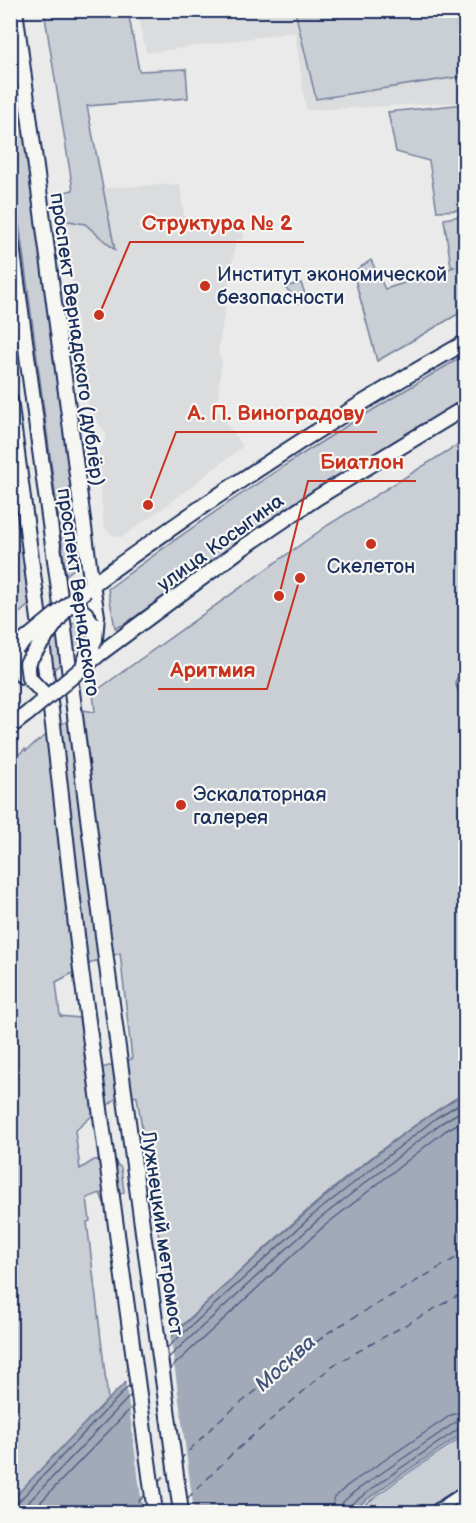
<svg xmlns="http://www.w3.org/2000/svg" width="476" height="1523" viewBox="0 0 476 1523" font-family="'Balsamiq Sans',sans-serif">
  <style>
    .built { fill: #dadcde }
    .green { fill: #caced5; stroke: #727e9a; stroke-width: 1.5; fill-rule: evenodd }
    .water { fill: #a2aaba; stroke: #6c7995; stroke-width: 1.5 }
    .pier { fill: #e9eae9 }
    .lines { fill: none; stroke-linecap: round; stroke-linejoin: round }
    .shore { stroke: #516083; stroke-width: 1.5 }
    .ferry { stroke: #44547a; stroke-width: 1.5; stroke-dasharray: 8 6; stroke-linecap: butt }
    .minor-casing { stroke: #1b2f5e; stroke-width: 15 }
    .major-casing { stroke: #1b2f5e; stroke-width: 18 }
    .minor { stroke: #f6f6f2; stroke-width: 10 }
    .major { stroke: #f6f6f2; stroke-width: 14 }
    .major-bridge-casing { stroke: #1b2f5e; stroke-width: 18; stroke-linecap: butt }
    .major-bridge { stroke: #f6f6f2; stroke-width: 14 }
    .poi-dot { fill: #c8321e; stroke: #f6f6f2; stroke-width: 2 }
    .labels { text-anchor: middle; stroke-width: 4.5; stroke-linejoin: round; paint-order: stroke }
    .poi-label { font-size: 20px; fill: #1b2f5e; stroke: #f6f6f2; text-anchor: start }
    .street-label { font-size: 20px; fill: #1b2f5e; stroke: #f6f6f2 }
    .water-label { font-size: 21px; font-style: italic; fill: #44547a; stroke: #f6f6f2 }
    .leader { fill: none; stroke: #c8321e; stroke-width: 2 }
    .callout-dot { fill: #c8321e; stroke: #f6f6f2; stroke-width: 2 }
    .callout-label { font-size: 21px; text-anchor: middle; font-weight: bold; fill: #c8321e; stroke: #f6f6f2; stroke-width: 4.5; stroke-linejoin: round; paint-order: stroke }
  </style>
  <rect width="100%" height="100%" fill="#e9eae9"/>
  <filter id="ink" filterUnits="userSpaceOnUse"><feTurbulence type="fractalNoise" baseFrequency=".0167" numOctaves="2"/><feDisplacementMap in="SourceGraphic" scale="12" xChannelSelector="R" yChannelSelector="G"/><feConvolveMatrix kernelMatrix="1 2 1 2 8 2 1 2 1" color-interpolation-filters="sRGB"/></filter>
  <g filter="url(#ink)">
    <path class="built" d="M138,11H465V102L306,110L295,32L146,53Z
      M180,184L185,226L243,220L244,239L236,240L218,352L222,361L216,410L243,446L170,503L122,537L112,535L104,527L97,451L103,446L107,435L94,417L90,418L60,193L100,188Z"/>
    <path class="green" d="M44,11H128L139,71L186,69L188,98L87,106L115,250L85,224L63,220L60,193L73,190Z
      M295,11H455L464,76L316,99Z
      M10,29L83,562L66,575L11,163Z
      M465,104V210L437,211L429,161L396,152L388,112Z
      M465,215V310L377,361L353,272L371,260L385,289L454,267L451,266L444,219Z
      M301,283L307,299L296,304L291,293L284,287Z
      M465,355V399L295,505L123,625L115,628L108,589C222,503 342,426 465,355Z
      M465,440V1093C358,1157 265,1248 174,1333L137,1097L121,1094L105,1108L93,1115L75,1131L80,1169L94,1160L112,1159L121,1168L124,1192L104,1203L100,1193L87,1198L90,1221L87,1222L108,1399L11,1501V761L25,749L26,751L35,743L83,710L95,712L93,693L328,525ZM120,953L132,1059L89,1072L79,1018L60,1016L56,982L93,962Z
      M10,453L30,604L15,617L10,586Z
      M81,618L87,626L83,644L43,679L36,681L32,659L71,625Z
      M465,1435V1512H355L399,1479Z"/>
    <path class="water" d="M465,663L466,711L465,712L455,682Z
      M465,1093V1432L398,1477L350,1512H11V1501C94,1412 180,1325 272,1243C333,1189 396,1134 465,1093Z"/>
    <path class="pier" d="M170,1333L194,1512H143L125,1378Z"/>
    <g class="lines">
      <path class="shore" d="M167,1348L313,1215L436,1118L466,1100
        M168,1358L318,1220L440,1124L466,1108
        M170,1369L323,1227L445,1131L466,1119
        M10,1505L17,1503L129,1386
        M14,1512L23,1508L131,1395
        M31,1512L132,1407
        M331,1512L334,1498L348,1485L451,1415L466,1411
        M340,1512L343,1502L354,1492L456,1422L466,1420
        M347,1512L350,1505L395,1472L460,1428L466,1427"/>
      <path class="ferry" d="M179,1461L217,1422L329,1332L466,1252
        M158,1482L169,1471
        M187,1499L231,1455L332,1366L466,1291
        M128,1512L146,1494"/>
      <g class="minor-casing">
        <path id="minor" d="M434,1512L466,1491"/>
      </g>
      <g class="major-casing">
        <path id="major" d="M15,10L89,565L97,616L95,639
          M10,231L58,582L106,959L181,1512
          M10,400L53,725L81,970L155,1512
          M87,589C126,559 166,532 206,504C291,446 377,392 466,342
          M10,638L22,676
          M98,655L241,549L318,497L466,407
          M10,727L27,714"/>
      </g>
      <use href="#minor" class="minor"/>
      <use href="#major" class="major"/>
      <g class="major-bridge-casing">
        <path id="major-bridge" d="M71,602L86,614L91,622
          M19,645L86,590
          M84,663L95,639
          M47,697L29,678L27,663L71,602
          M27,714L98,655"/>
      </g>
      <use href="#major-bridge" class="major-bridge"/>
    </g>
  </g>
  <g class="poi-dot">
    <circle cx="205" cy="286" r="6"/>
    <circle cx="371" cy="544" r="6"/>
    <circle cx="181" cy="805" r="6"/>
  </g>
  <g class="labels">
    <g class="poi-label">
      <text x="217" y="281">Институт экономической<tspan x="217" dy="23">безопасности</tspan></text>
      <text x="371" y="573" text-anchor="middle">Скелетон</text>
      <text x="193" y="801">Эскалаторная<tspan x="193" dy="23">галерея</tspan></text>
    </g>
    <g class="street-label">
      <text transform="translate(78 339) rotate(82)" y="7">проспект Вернадского (дублёр)</text>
      <text transform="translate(220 542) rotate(-36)" y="7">улица Косыгина</text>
      <text transform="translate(79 592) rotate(82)" y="7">проспект Вернадского</text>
      <text transform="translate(163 1233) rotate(82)" y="7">Лужнецкий метромост</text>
    </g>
    <g class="water-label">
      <text transform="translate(285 1363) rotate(-42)" y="7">Москва</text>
    </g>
  </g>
  <path class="leader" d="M99 315L130 242H304M148 505L176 432H377M279 596L308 481H416M300 578L267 689H158"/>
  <g class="callout-dot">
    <circle cx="99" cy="315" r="6"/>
    <circle cx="148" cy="505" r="6"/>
    <circle cx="279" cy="596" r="6"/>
    <circle cx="300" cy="578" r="6"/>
  </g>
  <g class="callout-label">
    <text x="217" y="230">Структура № 2</text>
    <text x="276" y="420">А. П. Виноградову</text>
    <text x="362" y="469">Биатлон</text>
    <text x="213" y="677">Аритмия</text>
  </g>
  <rect width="476" height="1523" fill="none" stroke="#f6f6f2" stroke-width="36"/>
  <rect x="18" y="18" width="440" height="1487" fill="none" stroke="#1b2f5e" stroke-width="2" filter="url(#ink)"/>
</svg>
